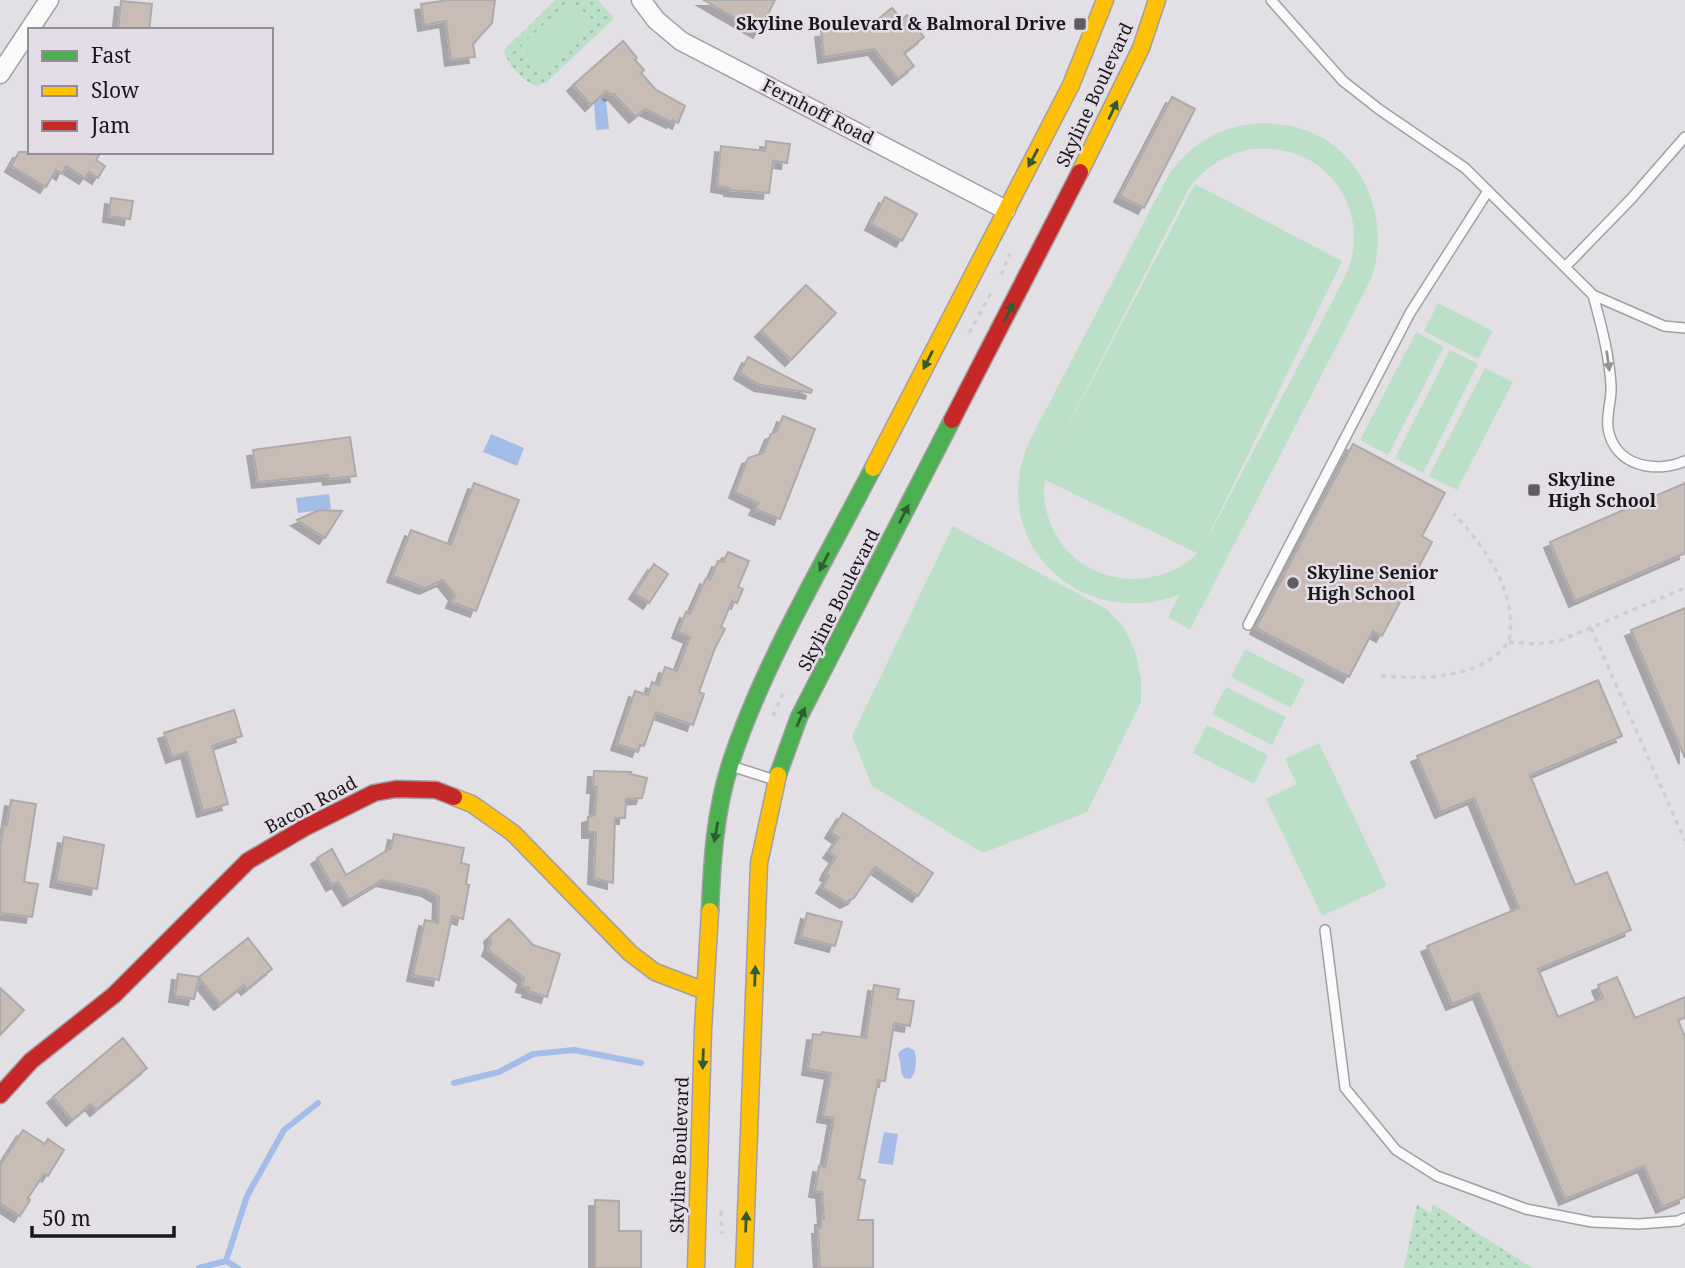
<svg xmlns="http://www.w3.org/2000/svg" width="1685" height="1268" viewBox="0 0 1685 1268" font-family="'Noto Serif',serif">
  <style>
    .grass { fill: url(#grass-dots) }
    .pitch { fill: #bcdfc7; fill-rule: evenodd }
    .water { fill: #a3bde8 }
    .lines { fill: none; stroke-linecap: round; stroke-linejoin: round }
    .stream { stroke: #a3bde8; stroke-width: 6 }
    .building { fill: #c9bcb5; stroke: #adaaab; stroke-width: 2; filter: url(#shadow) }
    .lane-casing { stroke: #a29fa3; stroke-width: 12 }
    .street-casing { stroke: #a29fa3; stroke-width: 21 }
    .fast-casing { stroke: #a29fa3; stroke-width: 19 }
    .slow-casing { stroke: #a29fa3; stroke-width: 19 }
    .jam-casing { stroke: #a29fa3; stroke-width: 19 }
    .path { stroke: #cfcdcf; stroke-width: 3.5; stroke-dasharray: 5 5; stroke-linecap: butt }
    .lane { stroke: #fbfafb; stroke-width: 9 }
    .street { stroke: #fbfafb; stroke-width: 18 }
    .fast { stroke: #4caf50; stroke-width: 16 }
    .slow { stroke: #ffc107; stroke-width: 16 }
    .jam { stroke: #c62828; stroke-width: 16 }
    .oneway { fill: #305b33 }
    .oneway2 { fill: #969496 }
    .poi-dot { fill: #605d62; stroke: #e4dde8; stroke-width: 2.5 }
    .labels { text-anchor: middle; stroke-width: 5; stroke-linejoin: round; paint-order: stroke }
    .poi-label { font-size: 18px; font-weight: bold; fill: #1a171b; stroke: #e4dde8; text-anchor: start }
    .street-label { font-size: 18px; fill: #1a171b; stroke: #e4dde8 }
  </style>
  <defs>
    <pattern id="grass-dots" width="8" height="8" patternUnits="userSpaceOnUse" patternTransform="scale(1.75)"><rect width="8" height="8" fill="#bcdfc7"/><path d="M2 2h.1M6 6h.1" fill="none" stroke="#a1bfaa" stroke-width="1.8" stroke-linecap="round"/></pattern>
    <filter id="shadow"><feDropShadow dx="-6" dy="6" stdDeviation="0" flood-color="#0004"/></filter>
  </defs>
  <rect width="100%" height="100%" fill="#e3e0e5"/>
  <path class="grass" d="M555,0H598L614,18L547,82L537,86C524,82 506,64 504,50Z
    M1417,1204L1431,1214L1433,1204L1532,1268H1404Z"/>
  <path class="pitch" d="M571,0L592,23L542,69L521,45Z
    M1263,123C1280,124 1299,126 1315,134C1369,159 1391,228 1370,281L1190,630L1168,617L1179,595C1078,632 983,539 1031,438L1169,174C1193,142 1222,125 1263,123ZM1252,149C1272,148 1293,150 1311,161C1351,185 1365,235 1345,277L1203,547L1342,261L1195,184L1049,462L1189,188C1206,167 1225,154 1252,149ZM1045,480L1197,553V554C1153,595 1078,585 1052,527C1046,513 1042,496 1045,480Z
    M1438,303L1493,331L1478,359L1424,331Z
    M1416,332L1444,347L1388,455L1360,440Z
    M1450,350L1478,364L1423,473L1395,458Z
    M1485,368L1513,382L1457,490L1429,476Z
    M953,526L1108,610L1125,629L1136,654L1141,679V702L1087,812L983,853L872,786L852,736Z
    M1245,649L1305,680L1291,708L1231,677Z
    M1226,687L1286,717L1272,745L1212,714Z
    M1207,725L1268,755L1254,784L1193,753Z
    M1319,743L1387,886L1322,916L1266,799L1297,784L1285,759Z"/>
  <path class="water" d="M597,99H606L609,129L596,130L594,102Z
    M491,434L524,448L517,466L483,452Z
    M329,494L331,509L298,513L296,498Z
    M907,1047L914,1050C917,1058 917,1073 910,1079L904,1078C899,1071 902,1063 898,1055L900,1051Z
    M884,1132L898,1134L893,1165L878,1163Z"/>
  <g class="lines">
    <path class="stream" d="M454,1083L499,1072L533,1054L574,1050L641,1063
      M226,1261L238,1268
      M199,1268L226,1261L247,1196L284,1130L318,1103"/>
  </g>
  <path class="building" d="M448,0H495L492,23L473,44L475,57L451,60L446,21L424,25L421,4Z
    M704,0H775L759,32Z
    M121,1L152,4L149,30H118Z
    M892,8L902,20L907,15L924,37L904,53L914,66L898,79L874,49L824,57L821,31L871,25Z
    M623,41L637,58L635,60L644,70L641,73L655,89L685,106L678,123L673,120L672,122L645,109L635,117L614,94L611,95L606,91L591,105L573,85Z
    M1172,97L1195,109L1144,208L1120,196Z
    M766,141L790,144L787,163L773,161L769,193L730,190V188L717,186L721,146L765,151Z
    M19,152H101L96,160L105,166L98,178L89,172L85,178L66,166L62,174L56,170L46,187L11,166Z
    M885,197L917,214L902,241L871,224Z
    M111,198L133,201L130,219L109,216Z
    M806,285L836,313L791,360L761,331Z
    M748,357L812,390L811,393L760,385L740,373Z
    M783,416L815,429L780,519L755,509L758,503L735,492L748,458L763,453L771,434L777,431Z
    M350,437L356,476L329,479L328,475L258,482L253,450Z
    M1353,444L1445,493L1422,536L1432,542L1382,636L1373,631L1349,677L1256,628Z
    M474,483L519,500L476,611L452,602L455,595L443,580L425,588L393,576L411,530L451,545Z
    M1685,483V553L1575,601L1550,542Z
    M319,510L342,511L325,538L297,520Z
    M728,552L749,561L738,587L743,589L737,603L732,601L721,627L725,629L715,648L699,692L704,694L693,725L656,712L644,746L640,745L638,751L617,744L635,691L648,695L652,682L659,685L665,667L677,671L690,637L678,632L686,612L690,614L706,578L710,580L718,561L723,562Z
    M654,564L668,574L649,603L635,593Z
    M1685,608V758L1631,630Z
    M1598,680L1622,736L1530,775L1575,885L1607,872L1631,930L1538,969L1558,1017L1603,998L1598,985L1617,977L1635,1018L1685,997V1018L1678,1020L1685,1037V1197L1662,1207L1644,1166L1565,1199L1479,993L1452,1004L1427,946L1519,908L1474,798L1441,812L1417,756Z
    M234,710L242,736L212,746L228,804L203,811L187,752L172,757L164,733Z
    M594,771L631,772L630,774L647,778L642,798L626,799L625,818H615L613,883L594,878L596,832H588V817L595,815L597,787H593Z
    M11,800L36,804L24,882L38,884L32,917L0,913V847L4,825H7Z
    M843,813L933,873L918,896L875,867L854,898L846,902L822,887L829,876L826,874L828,869L836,857L829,852L839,838L831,832Z
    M394,834L464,848L461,863L469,865L466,884L469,885L463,919L452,916L439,980L413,975L425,920L438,923L439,897L427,890L382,880L349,900L338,882L332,885L317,858L332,849L346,875L391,848Z
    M64,837L104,845L97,889L56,881Z
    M807,913L842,922L835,946L801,937Z
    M509,919L533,945L560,954L547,997L528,991L529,988L522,986L524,978L488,950L491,942L490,936Z
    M248,938L272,969L247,989L244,985L220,1004L199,978L194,999L175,996L178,974L199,977Z
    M874,985L899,989L897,999L914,1001L910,1026L894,1023L885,1081L878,1080L859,1179L865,1180L858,1220H873V1268H820L818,1228H821V1219H824L822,1192L815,1191L819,1166L825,1167L834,1118L823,1116L831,1073L808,1069L813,1034L821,1035L822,1032L866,1038Z
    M0,988L24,1010L0,1035Z
    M123,1038L147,1068L96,1110L91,1104L72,1120L53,1097Z
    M23,1130L45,1144L48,1139L64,1150L48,1176L44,1174L28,1198L30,1200L20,1216L0,1203V1166Z
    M595,1200L619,1201V1231H641V1268H595Z"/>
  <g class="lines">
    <g class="lane-casing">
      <path id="lane" d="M1271,0L1343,81L1380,110L1465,168L1593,295L1664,326L1685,328
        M1565,267L1631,199L1685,137
        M1593,295C1601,324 1609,354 1611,385C1612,400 1606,414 1608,428C1614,466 1655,474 1685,461
        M1248,625L1410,313L1488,191
        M731,766L775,780
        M1325,930L1345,1088L1396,1150L1437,1176L1526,1209L1592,1222L1639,1224L1678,1221L1685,1218"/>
    </g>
    <g class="street-casing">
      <path id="street" d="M641,0L656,20L681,41L1006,210
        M0,74L49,0"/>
    </g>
    <g class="fast-casing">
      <path id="fast" d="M778,775L799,717L952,420
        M710,911C712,861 715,810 731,762C764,662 824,563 873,468"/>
    </g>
    <g class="slow-casing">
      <path id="slow" d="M1080,172L1141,48L1157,0
        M873,468L1071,85L1105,0
        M454,797L472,804L513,833L630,953L655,972L705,991
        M696,1268L703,1030L710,911
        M744,1268L759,863L778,775"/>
    </g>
    <g class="jam-casing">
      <path id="jam" d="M952,420L1080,172
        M0,1095L31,1061L114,995L248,861L304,828L374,793L396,789L436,790L454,797"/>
    </g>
    <path class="path" d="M1001,275L1010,253
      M969,333L992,291
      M1591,628L1685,841
      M1509,642L1536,644L1559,641L1685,588
      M1381,676C1422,679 1482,680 1509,641C1518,593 1486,548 1454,514
      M773,716L784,691
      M721,1211L722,1234"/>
    <use href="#lane" class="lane"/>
    <use href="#street" class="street"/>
    <use href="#fast" class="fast"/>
    <use href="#slow" class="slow"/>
    <use href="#jam" class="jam"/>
  </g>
  <defs><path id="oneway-solid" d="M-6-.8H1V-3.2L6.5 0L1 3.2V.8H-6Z" transform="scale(1.75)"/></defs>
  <g class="oneway">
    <use href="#oneway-solid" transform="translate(1113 110) rotate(-65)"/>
    <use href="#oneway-solid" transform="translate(1033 158) rotate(118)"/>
    <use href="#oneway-solid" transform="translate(1009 312) rotate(-63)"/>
    <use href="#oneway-solid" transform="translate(928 360) rotate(117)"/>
    <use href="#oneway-solid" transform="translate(904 514) rotate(-63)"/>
    <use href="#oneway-solid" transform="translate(824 562) rotate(117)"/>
    <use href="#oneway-solid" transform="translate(801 717) rotate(-66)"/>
    <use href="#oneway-solid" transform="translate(716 832) rotate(100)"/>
    <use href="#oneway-solid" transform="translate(755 976) rotate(-88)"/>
    <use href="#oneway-solid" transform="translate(703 1059) rotate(92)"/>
    <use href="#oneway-solid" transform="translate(746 1222) rotate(-88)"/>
  </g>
  <use class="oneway2" href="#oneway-solid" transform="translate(1608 361) rotate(82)"/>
  <g class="poi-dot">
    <rect x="1073" y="17" width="14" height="14" rx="3.5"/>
    <rect x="1527" y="483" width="14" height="14" rx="3.5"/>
    <circle cx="1293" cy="583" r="7"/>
  </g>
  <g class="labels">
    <g class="poi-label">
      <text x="1066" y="30" text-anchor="end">Skyline Boulevard &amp; Balmoral Drive</text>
      <text x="1548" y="486">Skyline<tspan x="1548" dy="21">High School</tspan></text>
      <text x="1307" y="579">Skyline Senior<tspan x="1307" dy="21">High School</tspan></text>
    </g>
    <g class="street-label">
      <text transform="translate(1095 95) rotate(-65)" y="6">Skyline Boulevard</text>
      <text transform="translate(818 112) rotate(27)" y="6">Fernhoff Road</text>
      <text transform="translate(839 600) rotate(-63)" y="6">Skyline Boulevard</text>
      <text transform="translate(311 805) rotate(-28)" y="6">Bacon Road</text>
      <text transform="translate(680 1155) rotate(-88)" y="6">Skyline Boulevard</text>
    </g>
  </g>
  <rect x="28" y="28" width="245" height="126" fill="#e4dde8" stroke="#938e96" stroke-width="2"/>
  <rect x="42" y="51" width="35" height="10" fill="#4caf50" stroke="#938e96" stroke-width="2"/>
  <text x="91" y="63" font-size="21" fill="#1a171b">Fast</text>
  <rect x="42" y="86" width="35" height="10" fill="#ffc107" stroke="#938e96" stroke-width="2"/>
  <text x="91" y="98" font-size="21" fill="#1a171b">Slow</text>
  <rect x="42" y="121" width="35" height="10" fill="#c62828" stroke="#938e96" stroke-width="2"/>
  <text x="91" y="133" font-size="21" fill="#1a171b">Jam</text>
  <path d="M32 1226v10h142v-10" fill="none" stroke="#1a171b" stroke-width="3.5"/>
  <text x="42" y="1226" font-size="21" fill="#1a171b" stroke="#e4dde8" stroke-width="5" paint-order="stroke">50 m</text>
</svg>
